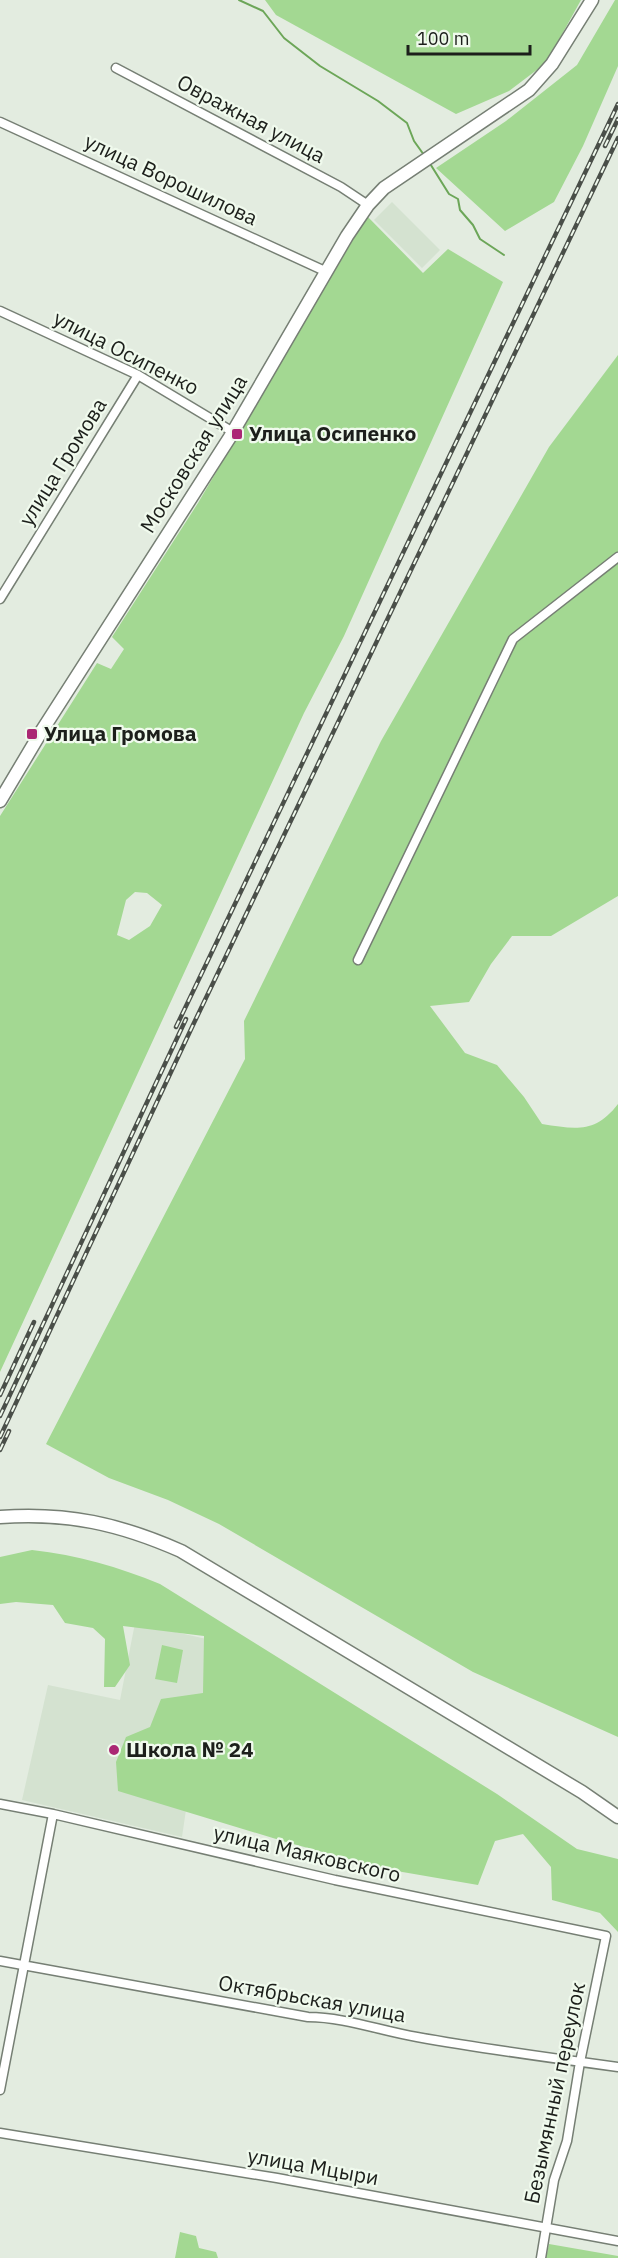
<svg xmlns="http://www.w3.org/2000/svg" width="618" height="2258" viewBox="0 0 618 2258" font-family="'IBM Plex Sans',sans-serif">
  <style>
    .built { fill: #d4e2d0 }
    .green { fill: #a3d892; fill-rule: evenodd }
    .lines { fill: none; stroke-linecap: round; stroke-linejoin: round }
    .stream { stroke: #6ca658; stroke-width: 2 }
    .street-casing { stroke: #767f74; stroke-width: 11 }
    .secondary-casing { stroke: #767f74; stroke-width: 15 }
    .street { stroke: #fff; stroke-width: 8 }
    .secondary { stroke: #fff; stroke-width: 12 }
    .rail-casing { stroke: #4a4f49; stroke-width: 4.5 }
    .rail { stroke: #f0faed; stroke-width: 2; stroke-dasharray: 7; stroke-linecap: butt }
    .poi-dot { fill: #ab2874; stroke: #f0faed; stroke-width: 2 }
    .labels { text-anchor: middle; stroke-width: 4.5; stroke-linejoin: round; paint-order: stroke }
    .street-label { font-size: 21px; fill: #1c1f1b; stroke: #f0faed }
    .poi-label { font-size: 21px; font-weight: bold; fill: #1c1f1b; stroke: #f0faed; text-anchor: start }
  </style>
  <rect width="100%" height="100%" fill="#e3ece0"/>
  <path class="built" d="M392,202L440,250L422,268L374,220Z
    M135,1623L211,1640L182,1837L22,1800L48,1685L120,1700Z"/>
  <path class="green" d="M265,0H581L546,63L509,91L456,114L276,15Z
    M615,0H618V66L583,146L554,202L505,231L436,168L506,121L577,65Z
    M367,216L423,273L448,249L503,282L344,636L304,713L0,1372V816L97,663L111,669L124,649L112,637L198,503ZM135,892L147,893L162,905L150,926L129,940L117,935L126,900Z
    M618,355V896L551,936H512L491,964L469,1002L430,1006L465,1053L497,1065L524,1097L542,1124C575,1129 595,1134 618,1104V1737L473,1672L219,1524L168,1500L109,1478L46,1444L245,1059L244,1021L381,741L549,447Z
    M32,1550C78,1555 118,1567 160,1584L497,1794L577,1849L618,1859V1932L600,1913L552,1900L551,1867L523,1834L495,1841L478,1885L385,1869L286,1842L118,1791L116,1762L126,1737L150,1727L161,1699L203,1693L204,1636L123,1626L130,1665L115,1687H104L105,1639L93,1628L65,1623L53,1605L16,1602L0,1604V1557Z
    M162,1645L183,1650L177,1683L155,1679Z
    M180,2232L196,2236L199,2248L216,2252L218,2258H175Z
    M549,2244L618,2256V2258H546Z"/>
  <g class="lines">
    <path class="stream" d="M239,0L263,11L284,38L320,66L378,101L407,123L414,141L424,155
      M429,162L449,194L458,199L460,210L473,225L480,239L504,255"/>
    <g class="street-casing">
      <path id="street" d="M116,68L341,187L368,205
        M0,122L327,272
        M0,311L138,375L233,432
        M0,599L138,375
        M358,960L513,639L618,557
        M0,1804L53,1814L335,1880L606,1936L580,2062L567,2141L554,2180L541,2258
        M0,1961L308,2017C344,2017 381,2031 417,2037C484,2049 551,2058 618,2067
        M0,2090L53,1814
        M0,2133L277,2178L618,2241"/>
    </g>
    <g class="secondary-casing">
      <path id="secondary" d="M0,801L41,732L230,437L347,236L368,205L384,188L529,90L552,64L592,0
        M0,1517C67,1512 120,1524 181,1551L582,1792L618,1817"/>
    </g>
    <use href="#street" class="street"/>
    <use href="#secondary" class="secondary"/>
    <g class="rail-casing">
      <path id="rail" d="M605,146L618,119
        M176,1027L618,104
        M0,1395L34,1322
        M0,1416L186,1019
        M0,1437L193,1025L618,138
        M0,1450L9,1431"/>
    </g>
    <use href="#rail" class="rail"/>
  </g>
  <g class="poi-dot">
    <rect x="231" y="428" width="12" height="12" rx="3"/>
    <rect x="26" y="728" width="12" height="12" rx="3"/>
    <circle cx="114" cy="1750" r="6"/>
  </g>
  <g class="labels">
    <g class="street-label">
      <text transform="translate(251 119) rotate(28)" y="7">Овражная улица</text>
      <text transform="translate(171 180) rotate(25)" y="7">улица Ворошилова</text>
      <text transform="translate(126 353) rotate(27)" y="7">улица Осипенко</text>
      <text transform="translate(194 454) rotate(-58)" y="7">Московская улица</text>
      <text transform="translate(63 462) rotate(-58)" y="7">улица Громова</text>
      <text transform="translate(307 1854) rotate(13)" y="7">улица Маяковского</text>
      <text transform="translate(312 1999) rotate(10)" y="7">Октябрьская улица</text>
      <text transform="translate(555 2093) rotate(-78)" y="7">Безымянный переулок</text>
      <text transform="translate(313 2167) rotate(10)" y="7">улица Мцыри</text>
    </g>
    <g class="poi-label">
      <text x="249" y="441">Улица Осипенко</text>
      <text x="44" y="741">Улица Громова</text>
      <text x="126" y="1757">Школа № 24</text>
    </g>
  </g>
  <path d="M408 45v9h122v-9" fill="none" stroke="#1c1f1b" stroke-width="3"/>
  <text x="417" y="45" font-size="18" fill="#1c1f1b" stroke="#f0faed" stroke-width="4.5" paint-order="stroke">100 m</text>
</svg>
